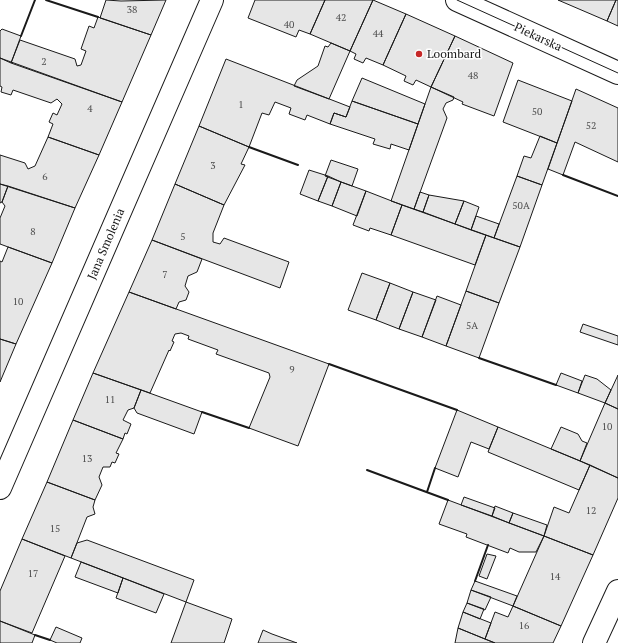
<svg xmlns="http://www.w3.org/2000/svg" width="618" height="643" viewBox="0 0 618 643" font-family="'PT Serif',serif">
  <style>
    .building { fill: #e6e6e6; stroke: #1a1a1a }
    .lines { fill: none; stroke-linecap: round; stroke-linejoin: round }
    .minor-casing { stroke: #1a1a1a; stroke-width: 24 }
    .minor { stroke: #fff; stroke-width: 22 }
    .tram { stroke: #1a1a1a; stroke-width: 1 }
    .wall { stroke: #1a1a1a; stroke-width: 2 }
    .poi-dot { fill: #c62828; stroke: #fff; stroke-width: 1.5 }
    .labels { text-anchor: middle; stroke-width: 3; stroke-linejoin: round; paint-order: stroke }
    .number-label { font-size: 10px; fill: #4d4d4d }
    .street-label { font-size: 12px; fill: #1a1a1a; stroke: #fff }
    .poi-label { font-size: 12px; fill: #1a1a1a; stroke: #fff; text-anchor: start }
  </style>
  <rect width="100%" height="100%" fill="#fff"/>
  <path class="building" d="M106,0L121,1L166,0L151,35L100,18Z
    M255,0H325L310,34L299,30L296,37L248,18Z
    M325,0H373L350,51L310,34Z
    M373,0L406,14L383,65L366,58L363,63L354,59L356,54L350,51Z
    M558,0H616L607,21Z
    M616,0H618V26L607,21Z
    M406,14L455,36L431,87L416,80L413,85L404,81L406,76L383,65Z
    M98,17L151,35L122,102L11,63L20,40L75,59L77,66L81,65L86,51L81,49L89,26L94,28Z
    M2,29L21,36L11,63L0,58V31Z
    M455,36L513,63L494,116L462,104L463,102L431,87Z
    M331,43L350,51L329,99L294,86L297,80L318,66L325,46L328,47Z
    M0,58L122,102L99,155L48,137L53,124L49,122L53,113L57,115L62,104L57,99L51,103L13,90L11,95L1,92L2,87L0,86Z
    M226,59L350,107L346,117L334,113L330,124L307,115L305,120L289,114L291,108L275,102L269,115L262,113L249,147L199,126Z
    M362,78L425,104L418,124L352,101Z
    M518,80L572,101L557,143L503,122Z
    M431,87L454,97L453,100L446,103L443,109L447,118L414,209L391,201Z
    M576,89L618,108V162L575,142L563,175L548,169Z
    M352,101L418,124L409,150L391,144L390,149L373,144L375,139L330,124L334,113L346,117Z
    M199,126L249,147L241,164L245,165L224,205L175,184Z
    M540,136L557,143L542,185L517,176L524,156L531,158Z
    M48,137L99,155L75,208L0,184V155L25,163L28,169L35,166Z
    M331,160L358,169L352,186L325,176Z
    M309,170L328,176L318,201L300,194Z
    M328,176L341,182L332,206L318,201Z
    M517,176L542,185L520,247L494,238Z
    M341,182L366,191L357,216L332,206Z
    M0,184L8,186L2,202L0,203Z
    M175,184L224,205L213,233V242L220,244L224,238L289,262L280,288L152,240Z
    M8,186L75,208L52,263L0,244V218L5,206L2,202Z
    M366,191L402,205L391,235L370,228L369,231L353,225Z
    M420,192L429,195L423,212L414,209Z
    M429,195L464,201L455,224L423,212Z
    M464,201L479,207L471,230L455,224Z
    M402,205L486,235L475,265L391,235Z
    M476,216L499,224L494,238L471,230Z
    M486,235L520,247L499,303L466,291Z
    M152,240L202,259L197,272L188,276L185,286L189,292L186,300L179,302L176,309L129,292Z
    M8,247L52,263L16,344L0,339V261L2,262Z
    M362,273L390,283L376,320L348,310Z
    M390,283L413,292L399,329L376,320Z
    M466,291L499,303L479,358L446,346Z
    M129,292L329,364L298,446L249,428L270,377L269,373L216,354L218,350L188,339L189,336L181,333L175,334L172,341L174,342L170,351L169,350L150,393L93,373Z
    M413,292L436,300L422,337L399,329Z
    M437,296L461,305L446,346L422,337Z
    M583,324L618,336V345L580,332Z
    M0,339L16,344L0,382Z
    M93,373L141,390L134,408L128,410L123,420L131,424L127,434L125,433L123,439L73,420Z
    M561,373L582,381L578,393L556,385Z
    M585,375L597,379L611,390L605,403L578,393Z
    M618,375V409L605,403Z
    M141,390L202,412L194,434L137,413L134,408Z
    M605,403L618,409V478L580,461Z
    M457,410L498,427L489,449L471,442L458,477L435,468Z
    M73,420L123,439L116,453L119,454L115,463L112,462L110,467H103L99,477L102,485L95,500L47,482Z
    M498,427L590,465L579,490L488,452Z
    M561,427L578,434L582,441L587,443L580,461L551,449Z
    M590,465L618,478V498L593,555L544,536L554,507L569,513Z
    M47,482L95,500L93,507L95,514L87,517L71,558L22,539Z
    M464,497L495,508L492,516L461,505Z
    M448,500L544,536L536,552H519L510,548L508,553L466,537L467,534L439,524Z
    M495,506L513,513L509,523L492,516Z
    M513,513L547,525L544,536L509,523Z
    M544,536L593,555L561,626L513,606Z
    M22,539L65,556L32,633L0,621V591Z
    M87,540L194,580L186,602L71,558L77,543Z
    M487,554L496,556L487,579L479,576Z
    M81,562L123,578L118,593L75,577Z
    M123,578L164,594L156,613L116,598Z
    M475,581L517,596L513,606L471,590Z
    M471,590L491,597L485,610L467,603Z
    M186,602L232,619L224,643H171Z
    M467,603L484,609L480,619L463,612Z
    M513,606L561,626L553,643H495L485,639L495,612L508,617Z
    M463,612L491,623L485,639L458,628Z
    M0,621L35,635L32,643H0Z
    M56,627L82,638L80,643H57L50,640Z
    M458,628L485,639L495,643H455Z
    M263,630L272,634L297,643H258Z"/>
  <g class="lines">
    <g class="minor-casing">
      <path id="minor" d="M457,0L618,73
        M0,488L212,0
        M594,643L618,591"/>
    </g>
    <use href="#minor" class="minor"/>
    <path class="tram" d="M457,0L618,73"/>
    <path class="wall" d="M46,0L98,17
      M21,36L35,0
      M249,147L298,165
      M563,175L618,196
      M479,358L556,385
      M329,364L457,410
      M202,412L249,428
      M367,470L448,500
      M427,492L435,468
      M475,581L488,545
      M35,635L50,640"/>
  </g>
  <circle class="poi-dot" cx="419" cy="54" r="4"/>
  <g class="labels">
    <g class="number-label">
      <text x="132" y="13">38</text>
      <text x="341" y="21">42</text>
      <text x="289" y="28">40</text>
      <text x="378" y="37">44</text>
      <text x="44" y="65">2</text>
      <text x="473" y="79">48</text>
      <text x="241" y="108">1</text>
      <text x="90" y="112">4</text>
      <text x="537" y="115">50</text>
      <text x="591" y="129">52</text>
      <text x="213" y="169">3</text>
      <text x="45" y="180">6</text>
      <text x="521" y="209">50A</text>
      <text x="33" y="235">8</text>
      <text x="183" y="240">5</text>
      <text x="165" y="278">7</text>
      <text x="18" y="305">10</text>
      <text x="472" y="329">5A</text>
      <text x="292" y="373">9</text>
      <text x="110" y="403">11</text>
      <text x="607" y="430">10</text>
      <text x="87" y="462">13</text>
      <text x="591" y="514">12</text>
      <text x="55" y="532">15</text>
      <text x="33" y="577">17</text>
      <text x="555" y="580">14</text>
      <text x="524" y="629">16</text>
    </g>
    <g class="street-label">
      <text transform="translate(538 37) rotate(25)" y="4">Piekarska</text>
      <text transform="translate(106 244) rotate(-67)" y="4">Jana Smolenia</text>
    </g>
    <g class="poi-label">
      <text x="427" y="58">Loombard</text>
    </g>
  </g>
</svg>
